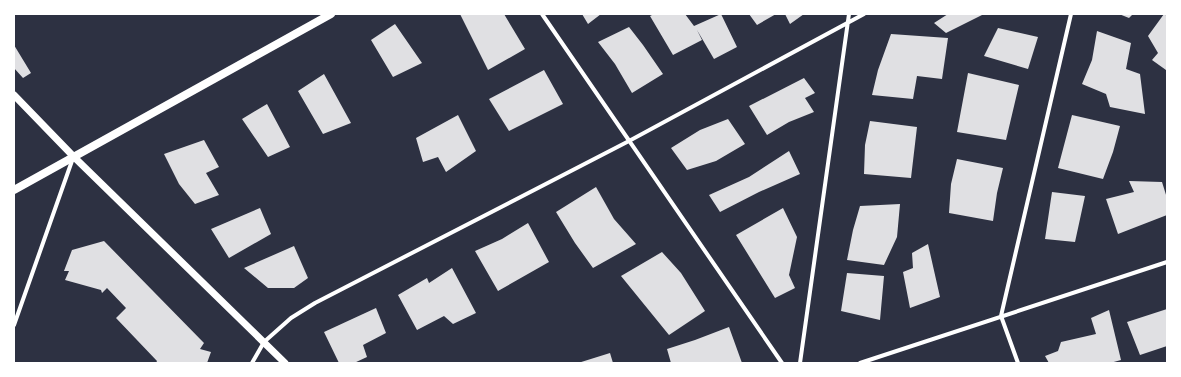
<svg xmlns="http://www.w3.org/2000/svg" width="1181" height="377" viewBox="0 0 1181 377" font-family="'Sofia Sans Condensed',sans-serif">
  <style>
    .building { fill: #e0e0e3 }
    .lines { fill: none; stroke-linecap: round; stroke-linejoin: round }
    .minor { stroke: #fff; stroke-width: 4 }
    .tertiary { stroke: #fff; stroke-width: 7 }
    .secondary { stroke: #fff; stroke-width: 8 }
  </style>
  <rect width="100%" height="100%" fill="#2d3142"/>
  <path class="building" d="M460,14H504L525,49L488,70Z
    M582,14H601L588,24Z
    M654,14H685L694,26L721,14L737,47L714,59L697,30L702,40L673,55L650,16Z
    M749,14H776L757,25Z
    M785,14H804L790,24Z
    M948,14H984L946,33L934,23Z
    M1119,14H1133L1129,18Z
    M1164,14L1167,16V68L1166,70L1152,60L1158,53L1148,36Z
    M395,24L422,63L393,77L371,40Z
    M629,27L643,45L663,74L632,93L615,64L598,42Z
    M998,28L1038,37L1028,69L984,56Z
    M1097,31L1131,43L1126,69L1140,74L1145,114L1110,107L1106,94L1082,84L1092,60Z
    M891,34L948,38L942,79L917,76L913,99L872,95L878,70Z
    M14,45L31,73L23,78L14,68Z
    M544,70L563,104L509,131L489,99Z
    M968,73L1019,85L1006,140L957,132Z
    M324,74L351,123L323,134L298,91Z
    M804,78L815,93L805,98L814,112L789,122L767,135L749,106Z
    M267,104L290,147L268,157L242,119Z
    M458,115L476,151L446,172L438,157L423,162L416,138Z
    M1072,115L1120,126L1113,152L1103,179L1058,168Z
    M728,119L745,144L716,161L687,170L671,148L700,130Z
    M870,121L917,127L911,178L864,174L865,145Z
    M204,140L219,167L206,173L219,195L195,204L179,184L164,154Z
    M789,151L800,174L759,192L720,212L709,195L749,177Z
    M957,159L1003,168L997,193L993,221L949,213L951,184Z
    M1129,181L1162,182L1167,198V215L1118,234L1106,199L1134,192Z
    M596,187L614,219L636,244L593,268L575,243L556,212Z
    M1052,192L1085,196L1075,242L1045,239Z
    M900,204L897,237L884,265L847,260L853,230L860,206Z
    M260,208L271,234L229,258L211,229Z
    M783,208L797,237L789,275L795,288L775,298L736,235Z
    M528,223L549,262L498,291L475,251L502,239Z
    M104,241L204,343L200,349L211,352L207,363H156L157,361L116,318L126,308L107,288L102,293L101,290L65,280L69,271H64L72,250Z
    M928,244L940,297L910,308L903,272L913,268L912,253Z
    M294,246L308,278L294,288H268L244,268Z
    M662,252L681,273L705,311L669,335L621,276Z
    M452,268L476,313L453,324L444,316L417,330L398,295L427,278L429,283Z
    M847,273L884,276L880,320L841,311Z
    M376,308L386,333L363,345L367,357L354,363H339L324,332Z
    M1167,309V346L1140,355L1127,322Z
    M1109,310L1121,360L1110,363H1049L1045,356L1058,351L1061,342L1096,334L1091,318Z
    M729,327L742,363H671L667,349L695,340Z
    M610,353L613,363H578Z"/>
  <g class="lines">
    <path class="minor" d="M542,14L782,363
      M14,325L73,158
      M252,363L264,342L291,318L315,303L629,141L864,14
      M800,363L849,14
      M860,363L1167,262
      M1018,363L1001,316L1071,14"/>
    <path class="tertiary" d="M14,95L74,157L285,363"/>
    <path class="secondary" d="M14,190L331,14"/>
  </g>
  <rect width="1181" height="377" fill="none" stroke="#ffffff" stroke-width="30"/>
</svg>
